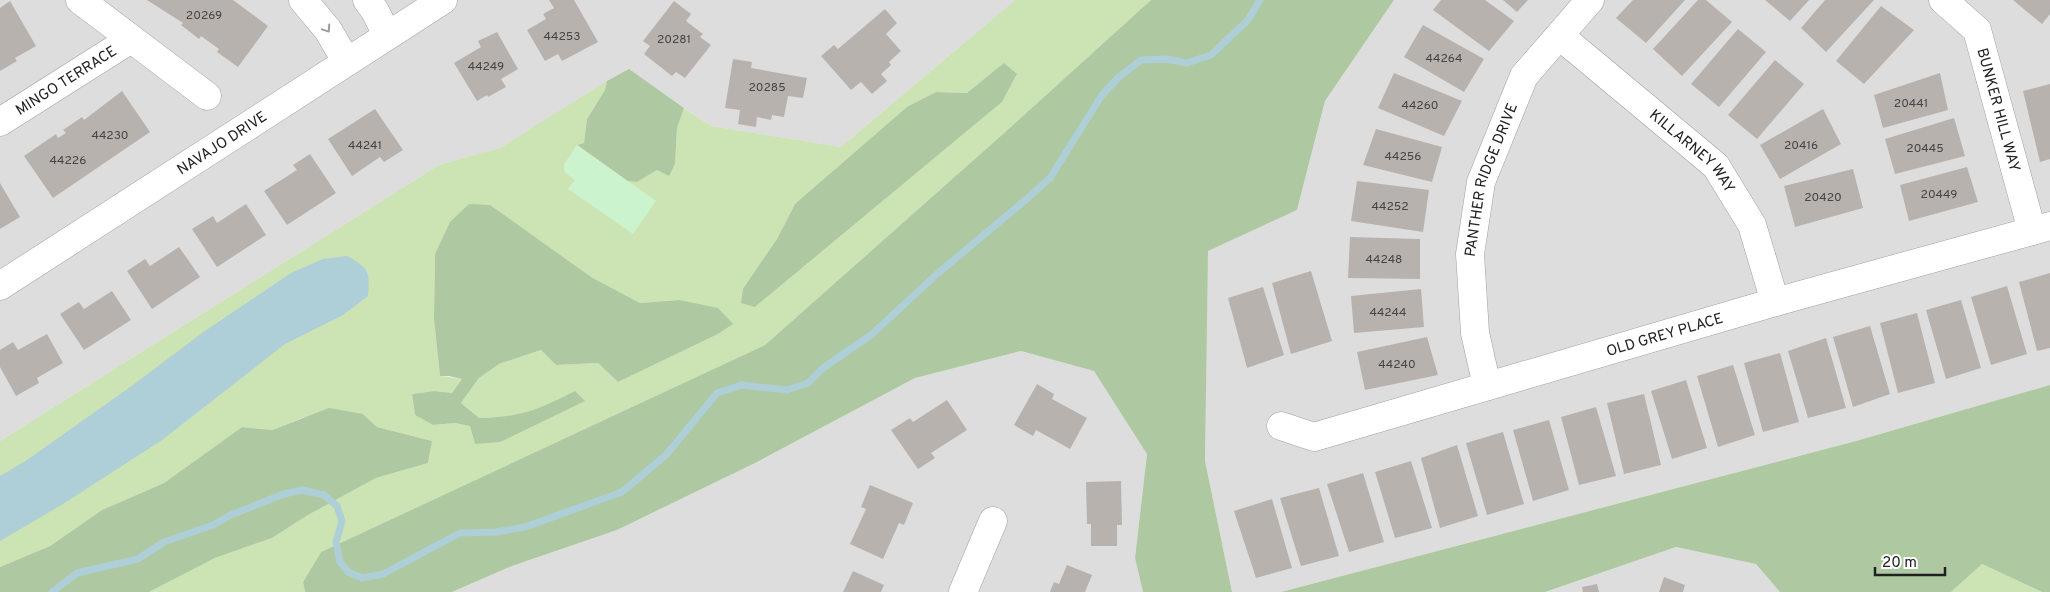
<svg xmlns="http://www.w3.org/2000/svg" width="2050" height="592" viewBox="0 0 2050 592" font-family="Overpass,sans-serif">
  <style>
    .residential { fill: #dedddd }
    .grass { fill: #cce3b4; fill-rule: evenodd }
    .forest { fill: #aec9a2 }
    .park { fill: #cbf3cd }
    .water { fill: #aecfd7 }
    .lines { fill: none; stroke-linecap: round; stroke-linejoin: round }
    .stream { stroke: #aecfd7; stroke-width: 7 }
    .building { fill: #b8b2ae }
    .minor-casing { stroke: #a1a1a1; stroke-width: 29 }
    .minor { stroke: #fff; stroke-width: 28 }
    .oneway { stroke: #9b9b9b }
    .labels { text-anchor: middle; stroke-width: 5; stroke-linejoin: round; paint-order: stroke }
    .number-label { font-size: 12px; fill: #464444 }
    .street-label { font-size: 15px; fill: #202020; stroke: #fff }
  </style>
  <rect width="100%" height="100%" fill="#efede8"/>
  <path class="residential" d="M0,0H1015L841,147L711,126L629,70L500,148L439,165L0,441Z
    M1394,0H2050V385L1856,441L1281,592H1232L1205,461L1207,251L1297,210L1325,101Z
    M1021,351L1094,371L1147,453L1135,558L1143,592H452L512,566L617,530L755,463L915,378Z
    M1676,547L1757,564L1780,592H1545Z"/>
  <path class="grass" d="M1015,0H1151L1003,134L765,345L321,552L303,582L305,592H149L215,558L272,538L308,515L376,478L428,463L432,441L377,427L363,414L304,417L272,430L242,427L164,483L102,510L50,546L0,567V441L439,165L500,148L607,81L605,90L587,119L584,143L577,145L564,165L565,172L575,180L568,189L656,201L627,181L637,182L657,170L669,175L675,164L677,128L684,108L711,126L841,147ZM1017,74L1002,102L755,307L777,239L795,204L936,92L967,93ZM435,254L591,277L640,303L679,300L732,324L718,334L618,382L598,363L556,365L541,350L499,364L479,378L461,403L479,418L510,417L541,409L575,391L475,444L470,426L455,423L433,425L415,415L412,394L434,391L452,393L462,379L440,376L434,319Z
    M1982,564L2042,592H1951Z"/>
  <path class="forest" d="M1151,0H1394L1325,101L1297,210L1208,251L1205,461L1232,592H1143L1135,558L1147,454L1094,371L1021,351L915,378L755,463L617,530L512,566L452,592H305L303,582L321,552L765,345L1003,134Z
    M1004,63L1017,74L1002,102L755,307L741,303L743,289L777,239L795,204L907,107L936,92L967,93Z
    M629,69L684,108L677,128L675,164L669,176L657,170L637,182L627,181L577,145L584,143L587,119L605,90L607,81Z
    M469,204L490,205L591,277L640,303L679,300L718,308L733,324L718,334L618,382L598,363L556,365L541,350L499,364L479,378L461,403L479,418C521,417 538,410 575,391L585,401L500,442L475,444L470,426L455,423L433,425L415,415L412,394L434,391L452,393L462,379L449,376H440L434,319L435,254L450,222Z
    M2050,385V592H2042L1982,564L1951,592H1780L1756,564L1676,547L1545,592H1281L1856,441Z
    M329,408L363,414L377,427L432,441L428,463L376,478L308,515L272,538L215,558L149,592H0V567L50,546L102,510L164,483L242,427L272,430Z"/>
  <path class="park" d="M577,145L656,201L633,234L568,189L575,180L565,172L564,165Z"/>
  <path class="water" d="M347,256C369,268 370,271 368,296L343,315L285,344L162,440L63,504L0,541V476L27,460L133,385L202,333L291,273L323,259Z"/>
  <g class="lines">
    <path class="stream" d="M52,592L77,573L138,559L164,542L213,525L231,515L284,494L302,490L324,495L337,506L342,521L336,542L340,562L348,572L362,578L383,574L460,533L496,532L525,527L622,492L666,455L717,393L742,385L787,390L808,383L823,368L871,335L937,274L1029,197L1050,178L1102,95L1119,77L1141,60L1166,59L1187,63L1211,55L1248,20L1260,0"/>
  </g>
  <path class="building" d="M147,0H233L268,26L238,67L217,52L219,49L201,36L199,39L181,25L183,23Z
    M549,0H574L598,42L562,61L558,54L545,61L527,30L546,19L543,14L554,8Z
    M1441,0H1485L1514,21L1489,51L1433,10Z
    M1503,0H1528L1517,12Z
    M1633,0H1685L1646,43L1616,18Z
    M1698,0H1706L1732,22L1682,76L1653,49Z
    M1765,0H1809L1790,21Z
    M1825,0H1874L1826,52L1801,28Z
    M2013,0H2050V14L2042,24Z
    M10,1L36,46L15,58L17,61L0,71V8Z
    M674,1L691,14L686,21L703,34L700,37L711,45L685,78L676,72L672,76L644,54L650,46L643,41Z
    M1881,6L1914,30L1864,84L1836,61Z
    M885,9L897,23L886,34L901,51L889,62L891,65L881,74L887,81L872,94L861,82L851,90L821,56L834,45L838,49Z
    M1423,25L1484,59L1464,92L1404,57Z
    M1738,29L1766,52L1719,107L1691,84Z
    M497,32L518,69L501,79L506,87L488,97L487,95L477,101L454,63L481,47L478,41Z
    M733,59L752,62L751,68L807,78L803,98L788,96L784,117L772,115L771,120L757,117L756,127L738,124L740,110L725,108Z
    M1775,60L1804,84L1757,139L1728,115Z
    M1394,73L1462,101L1444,136L1378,108Z
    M1940,73L1948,110L1883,128L1874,95Z
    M2050,84V159L2040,162L2023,91Z
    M122,91L150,132L53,198L24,156L56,134L58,138L66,133L63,130L82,117L84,120Z
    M375,109L403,150L384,162L380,157L352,176L328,139Z
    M1823,109L1841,144L1780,179L1760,145Z
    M1954,118L1965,156L1895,174L1885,139Z
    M1376,129L1442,147L1432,182L1363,165Z
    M310,154L336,193L287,225L264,191L297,170L293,165Z
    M1967,167L1978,202L1909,221L1900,185Z
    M1853,169L1863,208L1795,227L1784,186Z
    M1357,181L1429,190L1423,232L1351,221Z
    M0,183L20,217L0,229Z
    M246,204L266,235L217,267L192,229L213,216L217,223Z
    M1350,237L1420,239V279L1348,278Z
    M179,247L200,277L152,309L127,271L145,259L150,266Z
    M1311,271L1332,341L1291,354L1272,283Z
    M2050,273V348L2037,351L2019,282Z
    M2007,286L2027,354L1991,365L1971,297Z
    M1263,287L1284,355L1247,368L1228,298Z
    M1421,289L1424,327L1354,333L1351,296Z
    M112,291L131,320L84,350L60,314L79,302L84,309Z
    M1961,300L1981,368L1946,379L1926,310Z
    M1917,313L1935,383L1898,393L1880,323Z
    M1870,326L1890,394L1853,407L1833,337Z
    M47,334L63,363L37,378L39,383L16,396L0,367V350L13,342L18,350Z
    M1427,337L1438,375L1365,390L1357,352Z
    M1826,338L1846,408L1808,418L1788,351Z
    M1780,353L1799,422L1763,432L1744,363Z
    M1733,365L1755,435L1718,447L1697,376Z
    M1686,380L1707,448L1672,459L1651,391Z
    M1037,384L1054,394L1052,399L1087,418L1070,449L1036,430L1033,436L1014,425Z
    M1644,394L1661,465L1624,474L1607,403Z
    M947,400L967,430L931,453L935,458L918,469L891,430L910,418L913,422Z
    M1596,407L1616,476L1579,485L1561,417Z
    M1549,420L1569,490L1533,501L1513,430Z
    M1503,432L1524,504L1487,515L1466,443Z
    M1457,445L1478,516L1440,528L1421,458Z
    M1411,461L1432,528L1395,538L1375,472Z
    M1363,473L1384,542L1349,552L1327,484Z
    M1121,481L1122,525H1117V546H1091V524H1087L1086,482Z
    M870,485L913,503L904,525L899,523L883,559L850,544L866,509L861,507Z
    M1319,488L1339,556L1301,566L1280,498Z
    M1272,499L1292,568L1256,578L1234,511Z
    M1067,565L1092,575L1085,592H1050L1054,582L1059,584Z
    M853,571L884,585L881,592H843Z
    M1664,577L1685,585L1683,592H1659Z
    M1597,584L1599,592H1583L1582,587Z"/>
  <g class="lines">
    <g class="minor-casing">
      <g id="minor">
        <path d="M80,0L207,96"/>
        <path d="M303,0L328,30L346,61"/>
        <path d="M367,0L375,11L387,35"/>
        <path id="s1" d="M1943,0L1977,30L2032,231"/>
        <path id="s2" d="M1560,36L1716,166L1752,225L1775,302"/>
        <path id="s3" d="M0,122L131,39"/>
        <path id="s4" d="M0,286L443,0"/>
        <path id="s5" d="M1487,386L1475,333L1470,254L1481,182L1524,76L1590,0"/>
        <path id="s6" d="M1281,426L1314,437L1775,302L2050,226"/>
        <path d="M963,592L993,521"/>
      </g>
    </g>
    <use href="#minor" class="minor"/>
  </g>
  <defs><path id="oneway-chevron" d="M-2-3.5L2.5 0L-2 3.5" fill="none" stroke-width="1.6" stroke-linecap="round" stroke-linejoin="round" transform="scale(1.25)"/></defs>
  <use class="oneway" href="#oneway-chevron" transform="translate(327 29) rotate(56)"/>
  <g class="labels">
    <g class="number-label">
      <text x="204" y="19">20269</text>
      <text x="562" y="40">44253</text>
      <text x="674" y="43">20281</text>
      <text x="1444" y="62">44264</text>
      <text x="486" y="70">44249</text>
      <text x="767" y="91">20285</text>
      <text x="1911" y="107">20441</text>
      <text x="1420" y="109">44260</text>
      <text x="110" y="139">44230</text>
      <text x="365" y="149">44241</text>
      <text x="1801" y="149">20416</text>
      <text x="1925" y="152">20445</text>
      <text x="1403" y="160">44256</text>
      <text x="68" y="164">44226</text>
      <text x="1939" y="198">20449</text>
      <text x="1823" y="201">20420</text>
      <text x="1390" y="210">44252</text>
      <text x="1384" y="263">44248</text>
      <text x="1388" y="316">44244</text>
      <text x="1397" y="368">44240</text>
    </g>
    <g class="street-label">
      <text dy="5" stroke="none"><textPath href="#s3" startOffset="78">MINGO TERRACE</textPath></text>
      <text dy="5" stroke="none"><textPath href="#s1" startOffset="128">BUNKER HILL WAY</textPath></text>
      <text dy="5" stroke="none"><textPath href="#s4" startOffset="264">NAVAJO DRIVE</textPath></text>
      <text dy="5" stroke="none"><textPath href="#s2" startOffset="176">KILLARNEY WAY</textPath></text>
      <text dy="5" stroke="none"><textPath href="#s5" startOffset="211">PANTHER RIDGE DRIVE</textPath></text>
      <text dy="5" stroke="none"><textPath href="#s6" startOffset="400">OLD GREY PLACE</textPath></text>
    </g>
  </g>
  <path d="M1875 567v8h70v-8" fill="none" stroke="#202020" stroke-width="2.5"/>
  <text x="1882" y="567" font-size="15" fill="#202020" stroke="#ffffff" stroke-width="4" paint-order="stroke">20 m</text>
</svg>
